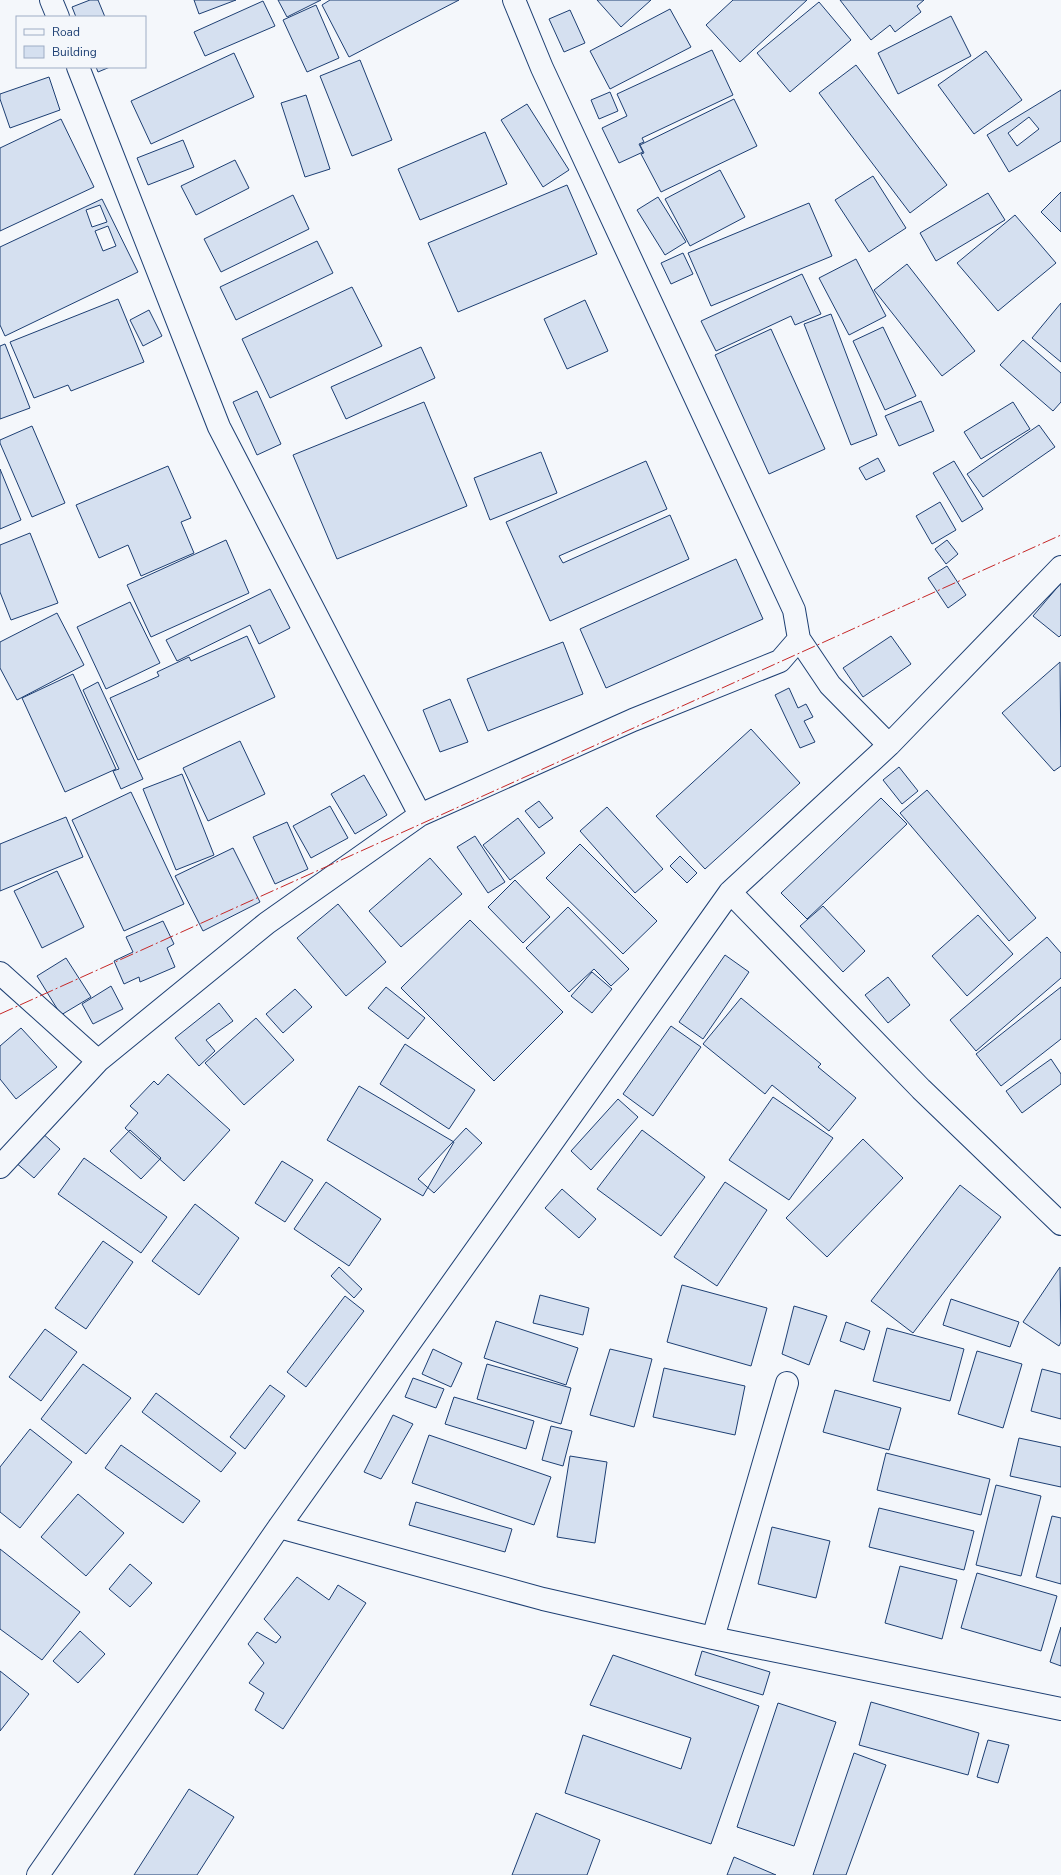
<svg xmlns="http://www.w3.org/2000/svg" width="1061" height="1875" viewBox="0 0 1061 1875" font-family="'Nunito Sans',sans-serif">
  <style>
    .building { fill: #d5e0f0; stroke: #1d3f73; fill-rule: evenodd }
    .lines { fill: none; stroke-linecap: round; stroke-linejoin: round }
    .minor-casing { stroke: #1d3f73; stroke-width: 24 }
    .minor { stroke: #f4f7fb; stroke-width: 22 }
    .power { stroke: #c62828; stroke-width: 1; stroke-dasharray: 14 3 2 3; stroke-linecap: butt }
  </style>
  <rect width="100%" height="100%" fill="#f4f7fb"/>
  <path class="building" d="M90,0H98L105,17H76L72,7Z
    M194,0H236L199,14Z
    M278,0H321L287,17Z
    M330,0H459L349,57L322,5Z
    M597,0H651L621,27Z
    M733,0H807L740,62L706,25Z
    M840,0H924L917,6L921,12L895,32L890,25L871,40Z
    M263,1L275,26L205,56L194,32Z
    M819,2L851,40L790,92L757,53Z
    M316,5L339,58L307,72L283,20Z
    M670,9L691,47L610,89L590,51Z
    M570,10L585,43L564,52L549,19Z
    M951,16L971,56L898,94L878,53Z
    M712,50L733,95L642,138L644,142L639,144L643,152L619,163L602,128L627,116L617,94Z
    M986,51L1022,100L974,134L938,85Z
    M234,53L254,97L151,144L131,101Z
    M360,60L392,140L352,156L320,76Z
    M856,65L947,185L910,213L819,93Z
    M96,67H110L98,72Z
    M49,77L60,110L10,128L0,99V94Z
    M1061,90V141L1009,172L987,135ZM1029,117L1039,129L1017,146L1008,133Z
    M610,92L618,111L599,119L591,100Z
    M306,95L330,169L305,177L281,103Z
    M734,99L757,146L661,192L641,154L644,153L640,145Z
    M527,104L569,170L543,187L501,120Z
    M61,119L94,187L0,231V148Z
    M485,132L507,184L420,220L398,169Z
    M183,140L194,167L148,185L137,158Z
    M235,160L249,188L196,215L181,186Z
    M720,170L745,217L690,246L665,199Z
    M873,176L906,228L869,252L835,200Z
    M567,185L597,254L458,312L428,243Z
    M1061,192V232L1041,212Z
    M988,193L1005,220L936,261L920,233Z
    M293,195L309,229L221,272L204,239Z
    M658,197L686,242L665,255L637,210Z
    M102,199L138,272L5,336L0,325V247Z
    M809,203L832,256L711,306L688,253Z
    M100,205L107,222L92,227L86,210Z
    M1015,215L1056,263L998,311L957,263Z
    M108,226L116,246L103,251L95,231Z
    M317,241L333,273L236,320L220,287Z
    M683,253L693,274L671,284L661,263Z
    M856,259L886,316L849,335L819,278Z
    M907,264L975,351L942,376L874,290Z
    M802,274L821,314L795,325L791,316L716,351L701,321Z
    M352,287L382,346L270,398L242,339Z
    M118,299L144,362L71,391L68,385L34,398L10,342Z
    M585,300L608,351L567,369L544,319Z
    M1061,303V362L1032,338Z
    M149,310L162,336L143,346L130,320Z
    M831,314L877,435L851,445L804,324Z
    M883,327L916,396L885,410L853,341Z
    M771,329L825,449L769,474L715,355Z
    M1023,340L1061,373V402L1053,411L1000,365Z
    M5,344L30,408L0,419V346Z
    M421,347L435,378L346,419L331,387Z
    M257,391L281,444L257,455L233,402Z
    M921,401L934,431L899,446L885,416Z
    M424,402L467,506L337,559L293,455Z
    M1013,402L1030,429L981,459L964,432Z
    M1039,425L1055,447L983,497L967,474Z
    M32,426L65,503L32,517L0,443V440Z
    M541,452L557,493L490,520L474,478Z
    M878,458L885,471L866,480L859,468Z
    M646,461L667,509L559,556L563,563L670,515L689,559L550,621L506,522Z
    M954,461L983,509L962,522L933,473Z
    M168,466L191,518L181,522L194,553L141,576L128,545L99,558L76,505Z
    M0,469L21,520L0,529Z
    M940,502L956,530L932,544L916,516Z
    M30,533L58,603L11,620L0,592V545Z
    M226,540L249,593L151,637L127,585Z
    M947,540L958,554L946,564L935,549Z
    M736,559L763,619L606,688L580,629Z
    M947,566L966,595L948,608L928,578Z
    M1061,583V635L1059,637L1033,616Z
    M270,589L290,628L259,644L250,625L177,661L166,640Z
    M130,602L160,663L106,689L77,627Z
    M57,613L84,665L17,700L0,668V642Z
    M247,636L275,697L138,760L110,698L159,676L157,672L189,657L191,661Z
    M891,636L911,664L863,697L843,668Z
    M563,642L583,694L488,731L467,679Z
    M1060,662L1061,766L1054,771L1002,713Z
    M73,674L116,769L65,792L22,698Z
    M98,682L143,779L121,789L113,771L119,769L83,690Z
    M789,688L798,708L806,704L813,717L804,721L815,742L800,748L775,695Z
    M450,699L468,742L440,752L423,710Z
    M751,729L800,783L705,869L656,816Z
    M240,741L265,794L208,821L183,768Z
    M899,767L918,791L902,804L883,780Z
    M182,774L214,855L176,870L143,789Z
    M364,775L387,815L355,834L331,794Z
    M927,790L1036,918L1009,941L900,813Z
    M131,792L184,904L124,931L72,820Z
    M881,798L907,824L807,919L781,893Z
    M539,801L553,818L539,828L525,811Z
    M330,806L348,838L311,858L293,826Z
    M607,807L663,869L635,893L580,831Z
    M66,817L83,857L0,891V844Z
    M518,818L545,853L510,880L483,845Z
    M287,822L308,869L275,884L253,837Z
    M475,836L505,882L488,893L457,847Z
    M580,844L657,921L623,954L546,878Z
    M233,848L260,902L203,931L175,876Z
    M680,856L697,873L687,883L670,866Z
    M430,858L462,894L401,947L369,911Z
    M57,871L84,927L42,948L14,891Z
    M515,880L550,917L523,943L488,907Z
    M338,904L386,962L346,996L297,938Z
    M823,906L865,951L843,972L800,926Z
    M568,907L629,969L611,986L594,969L569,992L526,948Z
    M978,915L1013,954L967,996L932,956Z
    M470,920L563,1012L494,1081L401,988Z
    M163,921L174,944L167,948L175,967L140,982L139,977L124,984L114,961L133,952L126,937Z
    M1047,937L1061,953V978L976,1051L950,1020Z
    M725,955L749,972L703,1039L679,1022Z
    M66,958L91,997L61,1015L37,976Z
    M592,972L612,989L592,1013L571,996Z
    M888,977L910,1005L888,1023L865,995Z
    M111,986L123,1009L93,1024L82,1004Z
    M386,987L425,1018L408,1039L368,1008Z
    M1061,987V1039L1001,1086L976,1054Z
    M295,989L312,1007L283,1033L266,1014Z
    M741,998L821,1064L818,1067L856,1098L829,1131L772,1085L765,1094L703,1044Z
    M219,1003L233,1021L206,1040L215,1051L199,1066L175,1038Z
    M256,1018L294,1060L244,1105L205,1063Z
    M671,1026L701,1047L653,1116L623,1094Z
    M21,1028L57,1067L16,1099L0,1079V1046Z
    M405,1044L475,1090L449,1129L380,1084Z
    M1051,1059L1061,1074V1084L1022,1113L1006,1091Z
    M168,1074L230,1130L184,1181L125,1128L138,1113L130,1106L154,1081L158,1085Z
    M359,1086L454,1142L423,1196L327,1140Z
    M773,1097L833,1138L789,1200L729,1160Z
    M618,1099L638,1117L591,1170L571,1151Z
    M466,1128L482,1143L434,1193L418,1179Z
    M130,1130L161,1158L141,1179L110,1151Z
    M642,1130L705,1177L661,1236L597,1189Z
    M41,1132L60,1149L34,1178L15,1162Z
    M863,1139L903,1178L827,1257L786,1218Z
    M84,1158L167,1217L141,1253L58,1194Z
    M282,1161L313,1180L285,1222L255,1203Z
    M326,1182L381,1219L349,1266L294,1229Z
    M725,1182L767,1210L717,1286L674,1257Z
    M960,1185L1001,1217L913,1333L871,1301Z
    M562,1189L596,1219L579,1238L545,1208Z
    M195,1204L239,1238L199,1295L152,1261Z
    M103,1241L133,1262L86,1329L55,1308Z
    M339,1267L362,1289L354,1298L331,1276Z
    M1060,1267L1061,1342L1059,1346L1023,1322Z
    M682,1285L767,1308L751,1366L667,1342Z
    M540,1295L589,1308L583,1335L533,1323Z
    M345,1296L364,1311L306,1387L287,1372Z
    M951,1299L1019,1322L1010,1347L943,1325Z
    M794,1306L827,1316L809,1365L782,1354Z
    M496,1321L578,1348L566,1385L484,1358Z
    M846,1322L870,1331L864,1350L840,1341Z
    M887,1328L964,1349L950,1401L873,1381Z
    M45,1329L77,1352L41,1401L9,1377Z
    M433,1349L462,1363L451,1387L422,1374Z
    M610,1349L652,1359L634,1427L590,1415Z
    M977,1351L1022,1364L1003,1428L958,1414Z
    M83,1364L131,1398L86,1454L41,1419Z
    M487,1364L571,1388L561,1424L477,1399Z
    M664,1368L745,1386L735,1435L653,1417Z
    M1042,1369L1061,1374V1419L1031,1411Z
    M413,1378L444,1389L436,1408L405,1397Z
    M270,1385L285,1396L245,1449L230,1437Z
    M835,1390L901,1408L889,1450L823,1432Z
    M156,1393L236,1453L221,1472L142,1412Z
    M454,1397L534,1421L526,1449L445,1424Z
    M393,1415L413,1424L381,1479L364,1472Z
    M551,1426L572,1431L563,1466L542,1460Z
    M30,1429L72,1462L20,1528L0,1512V1467Z
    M429,1435L551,1477L534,1525L412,1483Z
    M1019,1438L1061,1447V1487L1010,1476Z
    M121,1445L200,1501L183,1523L105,1468Z
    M886,1453L990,1479L981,1515L877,1490Z
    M570,1456L607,1462L595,1543L557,1537Z
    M996,1485L1041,1496L1021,1576L976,1565Z
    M78,1494L124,1533L86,1576L41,1537Z
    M416,1502L512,1529L505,1552L409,1525Z
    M879,1508L974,1531L964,1570L869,1547Z
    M1052,1516L1061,1518V1584L1036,1577Z
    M772,1527L830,1541L816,1598L758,1584Z
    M0,1549L80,1612L42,1660L0,1629Z
    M130,1564L152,1583L130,1607L109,1589Z
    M900,1566L957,1580L942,1639L885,1623Z
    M977,1573L1057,1596L1041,1651L961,1628Z
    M297,1577L329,1600L338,1585L366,1603L283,1729L255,1710L264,1693L249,1683L264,1663L248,1644L257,1632L276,1643L281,1637L264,1619Z
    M1061,1627V1666L1050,1662Z
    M80,1631L105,1654L78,1683L53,1661Z
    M702,1651L770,1672L763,1695L695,1675Z
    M613,1655L759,1706L711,1844L565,1793L583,1735L681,1769L691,1738L590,1705Z
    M0,1671L29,1694L0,1731Z
    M871,1702L979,1733L968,1775L859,1745Z
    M778,1703L836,1722L794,1846L737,1827Z
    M988,1740L1009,1745L998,1783L977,1777Z
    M854,1753L886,1765L846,1875H813Z
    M189,1789L234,1817L197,1875H134Z
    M536,1813L600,1840L587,1875H512Z
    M734,1857L776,1875H727Z"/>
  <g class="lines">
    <g class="minor-casing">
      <path id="minor" d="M51,0L58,17
        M514,0L542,68L794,610L799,639L830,685L889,745
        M78,67L219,427L420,815
        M730,892L921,1089L1061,1224
        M0,973L98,1061
        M0,1167L98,1061L267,923L420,815L633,720L780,661L799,639
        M279,1527L543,1599L713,1638L1061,1709
        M713,1638L787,1383
        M38,1875L279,1527L730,892L889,745L1061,567"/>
    </g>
    <use href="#minor" class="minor"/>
    <path class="power" d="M0,1014L1061,535"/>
  </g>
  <rect x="16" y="16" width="130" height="52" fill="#f4f7fb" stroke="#9eadc5"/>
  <rect x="24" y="29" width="20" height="6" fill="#f4f7fb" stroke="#9eadc5"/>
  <text x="52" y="36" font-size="12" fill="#1d3f73">Road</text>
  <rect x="24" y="46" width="20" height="12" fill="#d5e0f0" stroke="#9eadc5"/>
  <text x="52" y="56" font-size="12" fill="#1d3f73">Building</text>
</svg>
